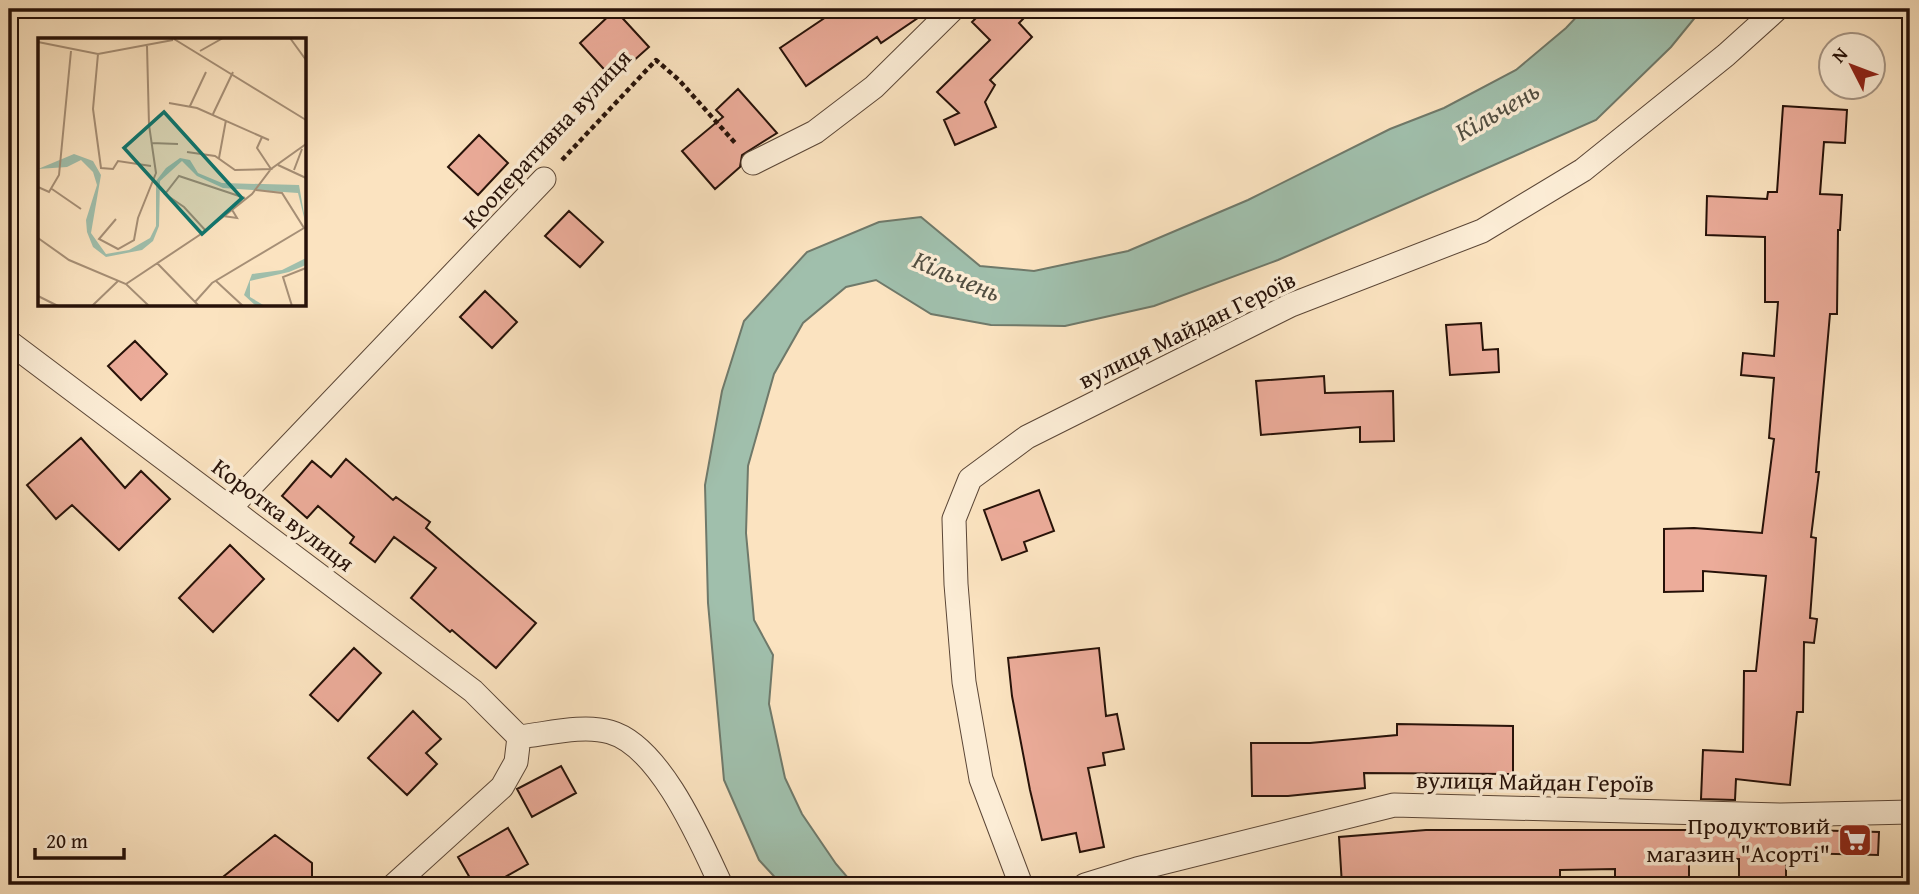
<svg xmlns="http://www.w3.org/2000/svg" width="1919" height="894" viewBox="0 0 1919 894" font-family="'Gentium Book Plus',serif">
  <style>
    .water { fill: #a0bfac; stroke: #6f796a; stroke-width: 2 }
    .building { fill: #ecac9a; stroke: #261108; stroke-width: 2 }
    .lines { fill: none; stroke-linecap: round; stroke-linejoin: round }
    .minor-casing { stroke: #5b4636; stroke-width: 25 }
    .path { stroke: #261108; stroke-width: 4.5; stroke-dasharray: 5 3.5; stroke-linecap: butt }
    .minor { stroke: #fcedd6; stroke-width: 23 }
    .labels { text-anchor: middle; stroke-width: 7; stroke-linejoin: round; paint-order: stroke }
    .street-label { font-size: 24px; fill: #261108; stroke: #fcedd6 }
    .poi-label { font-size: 24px; fill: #261108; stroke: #fcedd6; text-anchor: end }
    .water-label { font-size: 26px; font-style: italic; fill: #514e41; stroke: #fcedd6 }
    .inset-road { fill: none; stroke: #a68f76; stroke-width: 2 }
    .view { fill: #0f766e; fill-opacity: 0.15; stroke: #0f766e; stroke-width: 3.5 }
    .inset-edge { fill: none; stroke: #261108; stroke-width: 3.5 }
  </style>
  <rect width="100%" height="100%" fill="#fbe3c0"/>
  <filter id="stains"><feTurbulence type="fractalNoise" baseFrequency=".00286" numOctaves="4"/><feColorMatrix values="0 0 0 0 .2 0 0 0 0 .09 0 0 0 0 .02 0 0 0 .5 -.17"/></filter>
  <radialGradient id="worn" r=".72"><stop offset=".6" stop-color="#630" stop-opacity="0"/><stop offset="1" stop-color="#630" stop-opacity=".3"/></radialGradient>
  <path class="water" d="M1584,9H1702L1671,47L1596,120L1278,260L1154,306L1065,326L991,325L931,314L876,280L846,287L803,323L774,374L748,466L746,533L754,620L773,655L769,704L785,778L802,814L836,864L854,885H782L759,860L724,780L708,603L705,485L722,391L744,321L807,252L879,222L921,217L980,266L1034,271L1128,251L1248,200L1390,129L1444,108L1516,70L1566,28Z"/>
  <path class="building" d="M838,9H931L881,43L877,37L806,86L780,48Z
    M985,9H1033L1019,23L1032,37L990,80L995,85L985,102L996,127L955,145L944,120L959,113L937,92L990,40L972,22Z
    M615,10L649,47L613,79L580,43Z
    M738,89L777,133L742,155L740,167L715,189L682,151L723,117L716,110Z
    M1783,106L1847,110L1845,143L1824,142L1820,194L1842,195L1840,230H1838L1837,314H1830L1816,472H1819L1811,537L1816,538L1810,618L1817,619L1814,643L1804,642L1803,712H1797L1790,785L1736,779L1735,800L1701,799L1703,750L1743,752L1744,671H1756L1766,576L1703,571V591L1664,592V529L1694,528L1762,533L1774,439L1769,438L1774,378L1741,375L1743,353L1774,356L1778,302H1765V237L1706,235L1707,196L1767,199L1768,192H1777Z
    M479,135L508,163L478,195L448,167Z
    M569,211L603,242L580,267L545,236Z
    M485,291L517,322L492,348L460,317Z
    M1481,323L1483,350L1498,349L1499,372L1450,375L1446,325Z
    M135,341L167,374L141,400L108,366Z
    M1324,376L1325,393L1393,391L1394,441L1360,442V427L1261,435L1256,381Z
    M81,438L125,488L141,471L170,499L119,550L72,505L56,519L27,485Z
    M346,459L393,500L396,497L430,522L426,528L536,623L496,668L452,630L450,632L411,598L436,568L394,537L375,562L350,543L354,537L318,506L307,518L282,496L312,461L331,477Z
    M1039,490L1054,531L1024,542L1027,551L1002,560L984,510Z
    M230,545L264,579L213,632L179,598Z
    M354,648L381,673L338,721L310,695Z
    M1099,648L1106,716L1117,714L1124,749L1103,753L1105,765L1088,768L1104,847L1080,852L1076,833L1042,840L1030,790L1012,696L1008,658Z
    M413,711L441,739L426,753L437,764L407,795L368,758Z
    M1397,724L1513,726V774L1364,773L1365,788L1288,796H1252L1251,743H1310L1397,735Z
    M561,766L576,793L532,817L517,789Z
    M1701,827L1879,832L1878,855L1794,853V860H1786V885H1739V859L1689,858V885L1615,884V869L1560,870V885H1342L1339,837L1426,830H1700Z
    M508,828L528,864L491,885H474L458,857Z
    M275,835L312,863V885H213Z"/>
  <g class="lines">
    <g class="minor-casing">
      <path id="minor" d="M753,163L815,132L874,87L953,9
        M9,342L473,691L519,737C547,734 583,724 610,732C660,746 700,840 721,885
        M230,508L544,179
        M394,885L502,787L516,762L519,737
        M1021,885L981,779L964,682L956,584L954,519L970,479L1027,437L1291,305L1482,231L1583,170L1726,55L1777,9
        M1085,885L1137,869L1394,805L1781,815L1910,812"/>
    </g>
    <path class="path" d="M562,160L656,60L679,80L736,144"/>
    <use href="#minor" class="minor"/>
  </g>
  <defs>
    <g id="supermarket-square" transform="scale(1.75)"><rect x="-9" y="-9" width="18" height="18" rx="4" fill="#8f2418" stroke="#fcedd6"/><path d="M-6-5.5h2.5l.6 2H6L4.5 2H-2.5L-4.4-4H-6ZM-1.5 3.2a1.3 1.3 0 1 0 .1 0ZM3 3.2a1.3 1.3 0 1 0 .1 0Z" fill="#fff"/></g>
  </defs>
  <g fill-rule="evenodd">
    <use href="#supermarket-square" x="1855" y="840"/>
  </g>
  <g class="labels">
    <g class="street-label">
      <text transform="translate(547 139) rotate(-47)" y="8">Кооперативна вулиця</text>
      <text transform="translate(1187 330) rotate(-26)" y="8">вулиця Майдан Героїв</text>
      <text transform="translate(283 515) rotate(37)" y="8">Коротка вулиця</text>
      <text transform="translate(1535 782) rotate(1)" y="8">вулиця Майдан Героїв</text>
    </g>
    <g class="poi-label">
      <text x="1830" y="834">Продуктовий<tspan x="1830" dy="28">магазин "Асорті"</tspan></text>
    </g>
    <g class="water-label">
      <text transform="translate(1497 111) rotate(-30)" y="9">Кільчень</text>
      <text transform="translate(957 276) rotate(23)" y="9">Кільчень</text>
    </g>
  </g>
  <g transform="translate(38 38)">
    <rect width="268" height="268" fill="#fbe3c0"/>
    <path d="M36,116L55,123L63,137L53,195L68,216L91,212L112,200L118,188V143L128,130L142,120L152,122L160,135L184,145L261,147L268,187L260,155L185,150L159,138L144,123L122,143L121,188L115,203L104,212L68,219L55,209L49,194L48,182L59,147L55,134L43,122L29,129L0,131ZM268,220V227L251,234L212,243V259L227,268H218L206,257L214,236L244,232Z" fill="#a0bfac"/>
    <path class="inset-road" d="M252,0L268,22M136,1L268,82M0,4L60,16L135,2M162,13L185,0M60,16L55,71L63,130L75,131L80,123L113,128M131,65L159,70L231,102M152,68L168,34M175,76L195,34M113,105L140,106M149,114L177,118L197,132L233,131L219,110L224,99M181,120L188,82M240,127L268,140M256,132L264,111M0,149L11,154L21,137L33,13M14,151L43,171M185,178L199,180L193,170M78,181L61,201L80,211L96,202L100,180L118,135L111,87L109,8M168,193L146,169L127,156L141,138L207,160M0,200L31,222L88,246L111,268M119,225L161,268M178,243L205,268M88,246L166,194L214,156L233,131L268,106M0,258L20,268M157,264L174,245L266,190L244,155L218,152M54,268L80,243M254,268L245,239L268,230"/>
    <path class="view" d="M126,74L204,160L164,196L86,110Z"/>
    <rect width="268" height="268" class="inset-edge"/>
  </g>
  <rect width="1919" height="894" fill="none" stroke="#fbe3c0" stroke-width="35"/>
  <rect x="10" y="10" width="1898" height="873" fill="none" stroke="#261108" stroke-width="3.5"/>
  <rect x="18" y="18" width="1884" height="859" fill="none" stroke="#261108" stroke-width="2"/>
  <g transform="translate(1852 66) rotate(312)"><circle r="33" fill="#fcedd6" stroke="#a69584" stroke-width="2"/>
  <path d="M0-5L12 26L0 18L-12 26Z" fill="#8f2418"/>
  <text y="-10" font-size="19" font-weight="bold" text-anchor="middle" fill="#261108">N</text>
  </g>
  <path d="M35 848v10h89v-10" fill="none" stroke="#261108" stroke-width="3.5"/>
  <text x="46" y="848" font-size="21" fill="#261108" stroke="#fcedd6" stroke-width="5" paint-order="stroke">20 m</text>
  <rect width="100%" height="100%" filter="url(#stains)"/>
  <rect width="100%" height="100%" fill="url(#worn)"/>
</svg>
